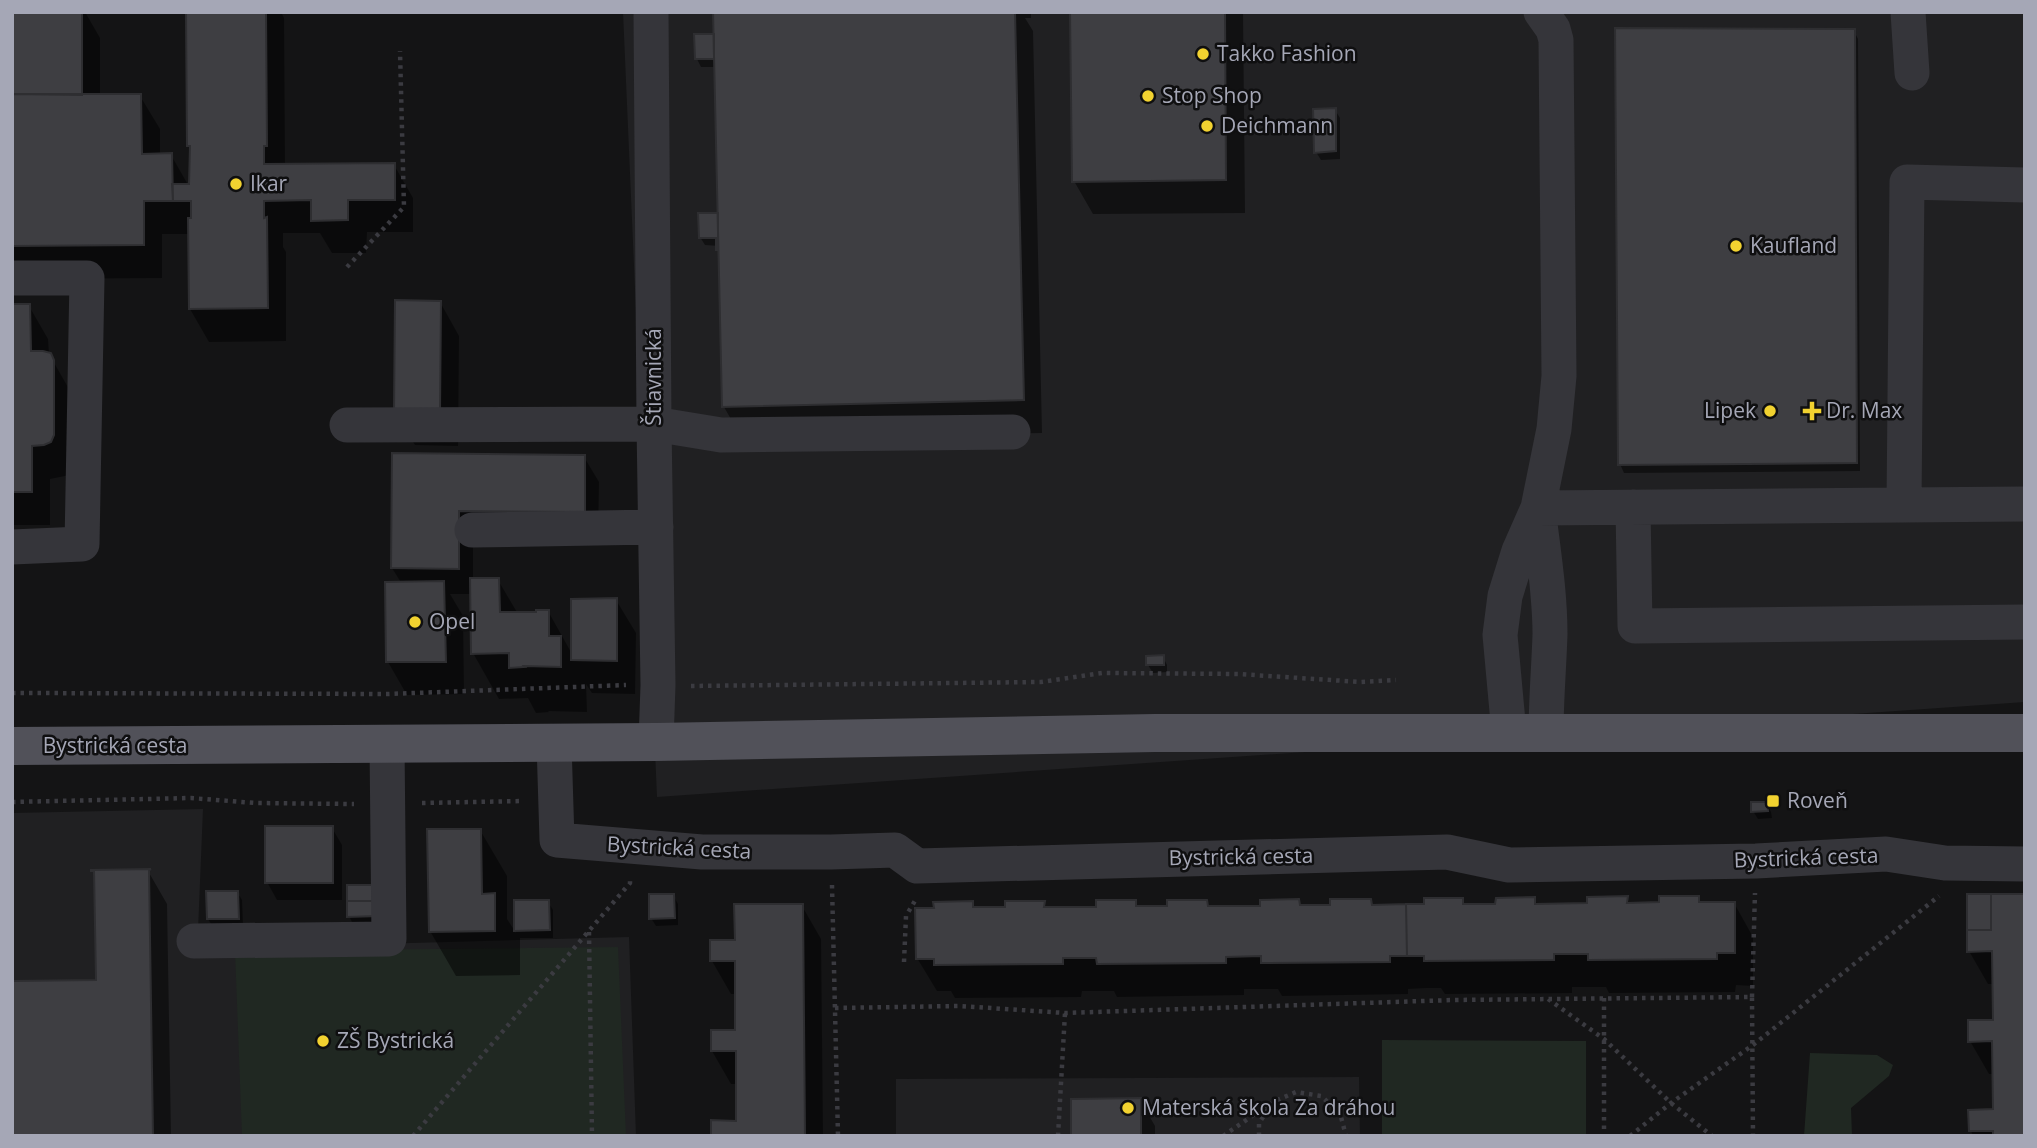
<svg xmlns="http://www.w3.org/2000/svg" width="2037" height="1148" viewBox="0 0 2037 1148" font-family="'Open Sans',sans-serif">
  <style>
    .built { fill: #202022 }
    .green { fill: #202822 }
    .shadow { fill: #0007 }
    .building { fill: #3e3e42; stroke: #2e2e31; stroke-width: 2 }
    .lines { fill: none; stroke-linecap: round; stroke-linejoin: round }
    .path { stroke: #3b3b41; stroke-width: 4.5; stroke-dasharray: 3.5 5; stroke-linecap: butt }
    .minor { stroke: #35353a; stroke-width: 35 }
    .major { stroke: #515159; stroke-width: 38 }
    .poi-dot { fill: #f2d230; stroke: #0f0f10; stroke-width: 2.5 }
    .labels { text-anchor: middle; stroke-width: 5; stroke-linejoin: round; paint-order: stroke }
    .poi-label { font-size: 21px; fill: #a5a7b6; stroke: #0f0f10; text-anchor: start }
    .street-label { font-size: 21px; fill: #a5a7b6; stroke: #0f0f10 }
  </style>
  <rect width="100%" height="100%" fill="#141415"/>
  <path class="built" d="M623,12H2025V702L657,797Z
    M203,809L198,931L268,947L629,937L636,1136H12V813Z
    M1359,1077L1360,1136H896V1079Z"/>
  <path class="green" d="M618,947L626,1136H242L235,951Z
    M1382,1040L1586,1041V1136H1382Z
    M1810,1053L1877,1055L1893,1065L1889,1076L1851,1108L1852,1136H1804Z"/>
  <path class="shadow" d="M12,12H85L100,38V96H140L160,129V155H171L191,190L192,150L189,145L187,12H281L284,18L285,166L394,165L413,198V232H367L366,253H332L320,233H283V247L286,252V341L209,342L190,309V234H162V278L12,279Z
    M715,12H1031V18H1025L1033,31L1042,433L743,440L724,407L720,246L705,245L700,237L720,220L717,67H701L697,59L716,35Z
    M1072,12H1243L1245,213L1093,214L1074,181Z
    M1854,31L1858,39L1860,471L1624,473L1620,464Z
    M1335,110L1340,118V159L1321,160L1316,152Z
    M440,302L459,336L458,446L415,445L395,412Z
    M12,306H29L48,339L49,354L69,389L70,475L50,479V525H12Z
    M394,455L584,457L599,482L598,537L473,536V580H498L518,614L548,611L572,654L616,600L636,633L635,694L592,693L586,684L587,712L548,711L549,712L536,713L528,698L499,699L473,653L472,594H450L463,616L464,694L407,695L388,662L402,584L392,568Z
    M1163,657L1167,665V672L1153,673L1148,665Z
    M1766,803L1771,812L1772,818L1758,819L1753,811Z
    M332,828L342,845V900H277L267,882Z
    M480,830L507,876V919L516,933L515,902H548L553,910V938H520V975L456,976L430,931Z
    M148,871L167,904L171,1136H12L97,982Z
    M377,887L382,924H353L349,916Z
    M237,892L242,900L243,926L213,927L208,919Z
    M673,895L678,904V925L656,926L651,918Z
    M2025,896V1136H1973L1971,1131L1995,1111V1074H1989L1970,1041L1994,1021V984H1988L1969,951Z
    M1627,898L1630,904H1661L1698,898L1702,904L1734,903L1753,937V986L1736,985L1735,992L1609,993L1606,987H1572V993L1445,994L1441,988H1426L1408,989V994L1282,996L1278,989H1244V995L1117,997L1114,991H1082L1081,997L955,998L951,991H937L917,958L935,909L972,903L975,909H1007L1044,903L1047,909L1097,908L1135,902L1138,908H1169L1206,902L1210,907H1261L1298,901L1302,907H1331L1370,901L1374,906H1426L1462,900L1466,906H1497L1534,899L1538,905H1589Z
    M802,906L821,939L823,1136H713L737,1122V1084H731L712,1051L737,1031L736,994H731L712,961L736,942Z
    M1140,1100L1155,1126V1136H1073Z"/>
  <path class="building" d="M12,12H82V95L12,94Z
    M186,12H266L267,146H264V164L395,163V200H348V220L311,221V200L264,201V218L267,217L268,308L189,309L188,218H191V201H173L172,184H189L190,146H187Z
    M713,12H1015L1024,400L722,407Z
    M1070,12H1225L1226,180L1072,182Z
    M1615,28L1855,29L1857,463L1618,465Z
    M694,34H714V59H695Z
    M12,94H141L142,154L172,153L173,201H144V245L12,246Z
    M1336,108V151L1314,153L1313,109Z
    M698,213H718V250H716V238H699Z
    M395,300L441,301L440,413L394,412Z
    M12,304H30L31,351H43L51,353L54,360V435L51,442L44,445L32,446V492H12Z
    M392,453L585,455V512L459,511V569L391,568Z
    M470,578H499L500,612H536V610H549V636H561V667L524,666L525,667L509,668V653L471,654Z
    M444,581L446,662H386L385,582Z
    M617,598V661L571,660V599Z
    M1164,655V665H1146V656Z
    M1751,802H1767L1768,811L1751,812Z
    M265,826H333V883H265Z
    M427,829H481L482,894L495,893V931L429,932Z
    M151,869L149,870L153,1136H12V981L96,980L94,871H91V870Z
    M347,885H378L379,901H347Z
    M206,891H238L239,919H207Z
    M649,894H674L675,918L649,919Z
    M1967,894H1991V930H1967Z
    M1991,894H2025V1136H1993V1131H1969L1968,1110L1993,1109L1992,1041L1968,1042V1020H1993L1992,951L1967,952V930H1991Z
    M1628,896L1627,903L1659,902V896H1699V902H1735V953H1717V959L1588,960V954H1554V960L1424,961V956H1407L1406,904H1424V898H1463V904H1495L1496,898L1535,897V904L1587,903V897Z
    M1299,899L1300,905H1330V899H1371L1372,905L1406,904L1407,956H1390V962L1261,963V956L1226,957V963L1097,964L1096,958H1063V964L934,965V959H916L915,908H934L933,902L973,901V907H1005V901H1045L1044,907H1096V900H1136V906H1167V900H1207L1208,906H1260V900Z
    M514,900H549L550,930L514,931Z
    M347,901H379V916L347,917Z
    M734,904H803L805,1136H711V1120L736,1121V1051H711V1030H735V961H710V940H735Z
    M1141,1098V1136H1071V1099Z"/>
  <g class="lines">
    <path class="path" d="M347,267L404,207L400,51
      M691,686L1041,682L1102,673L1238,674L1361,682L1396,680
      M12,693L388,694L626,685
      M12,802L191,798L255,803L354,804
      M422,803L522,801
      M832,885L838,1136
      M589,932L592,1135
      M904,962L906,916L916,899
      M1752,997L1755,893
      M1604,998V1136
      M1548,999L1604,1039L1671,1103L1712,1136
      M835,1008L960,1006L1065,1013L1453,1000L1752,997L1753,1136
      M413,1136L630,883V879
      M1058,1136L1065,1013
      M1223,1136L1271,1103
      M1259,1136V1123L1273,1102L1296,1092L1321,1096L1340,1113L1346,1136
      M1630,1136L1671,1103L1753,1045L1939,896"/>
    <path class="minor" d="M651,12L654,424L658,685L656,742
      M1908,12L1912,73
      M12,278H87L82,544L12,547
      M347,425L654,424L721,435L1013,432
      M1904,505L1907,182L2025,185
      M1633,507L1635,626L2025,622
      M1538,508L2025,504
      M1538,508C1543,550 1550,592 1550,634C1549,667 1546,700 1546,733
      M472,530L656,527
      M1509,733L1500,635L1505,596L1519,551L1538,508L1554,429L1559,376L1556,40L1553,29L1541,12
      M554,743L557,840L702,852H831L895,850L917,866L1447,852L1509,865L1756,861L1886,854L1945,863L2025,864
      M194,941L389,939L387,744"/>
    <path class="major" d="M12,746L656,742L1155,733H2025"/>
  </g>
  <g class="poi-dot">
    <circle cx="1203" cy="54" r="7"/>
    <circle cx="1148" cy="96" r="7"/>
    <circle cx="1207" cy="126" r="7"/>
    <circle cx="236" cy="184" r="7"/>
    <circle cx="1736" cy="246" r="7"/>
    <circle cx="1770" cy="411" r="7"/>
    <path d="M1808.5 400.5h7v7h7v7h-7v7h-7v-7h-7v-7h7z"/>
    <circle cx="415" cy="622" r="7"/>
    <rect x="1766" y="794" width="14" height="14" rx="3.5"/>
    <circle cx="323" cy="1041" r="7"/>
    <circle cx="1128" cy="1108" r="7"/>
  </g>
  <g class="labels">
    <g class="poi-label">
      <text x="1217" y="61">Takko Fashion</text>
      <text x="1162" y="103">Stop Shop</text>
      <text x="1221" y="133">Deichmann</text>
      <text x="250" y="191">Ikar</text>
      <text x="1750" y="253">Kaufland</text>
      <text x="1756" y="418" text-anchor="end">Lipek</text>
      <text x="1826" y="418">Dr. Max</text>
      <text x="429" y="629">Opel</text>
      <text x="1787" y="808">Roveň</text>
      <text x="337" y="1048">ZŠ Bystrická</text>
      <text x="1142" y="1115">Materská škola Za dráhou</text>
    </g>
    <g class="street-label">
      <text transform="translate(654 377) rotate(-90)" y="7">Štiavnická</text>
      <text x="115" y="753">Bystrická cesta</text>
      <text transform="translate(679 848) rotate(3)" y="7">Bystrická cesta</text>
      <text transform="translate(1241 857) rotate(-1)" y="7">Bystrická cesta</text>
      <text transform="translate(1806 858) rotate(-2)" y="7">Bystrická cesta</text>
    </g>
  </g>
  <rect width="2037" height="1148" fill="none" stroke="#a5a7b6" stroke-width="28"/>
</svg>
